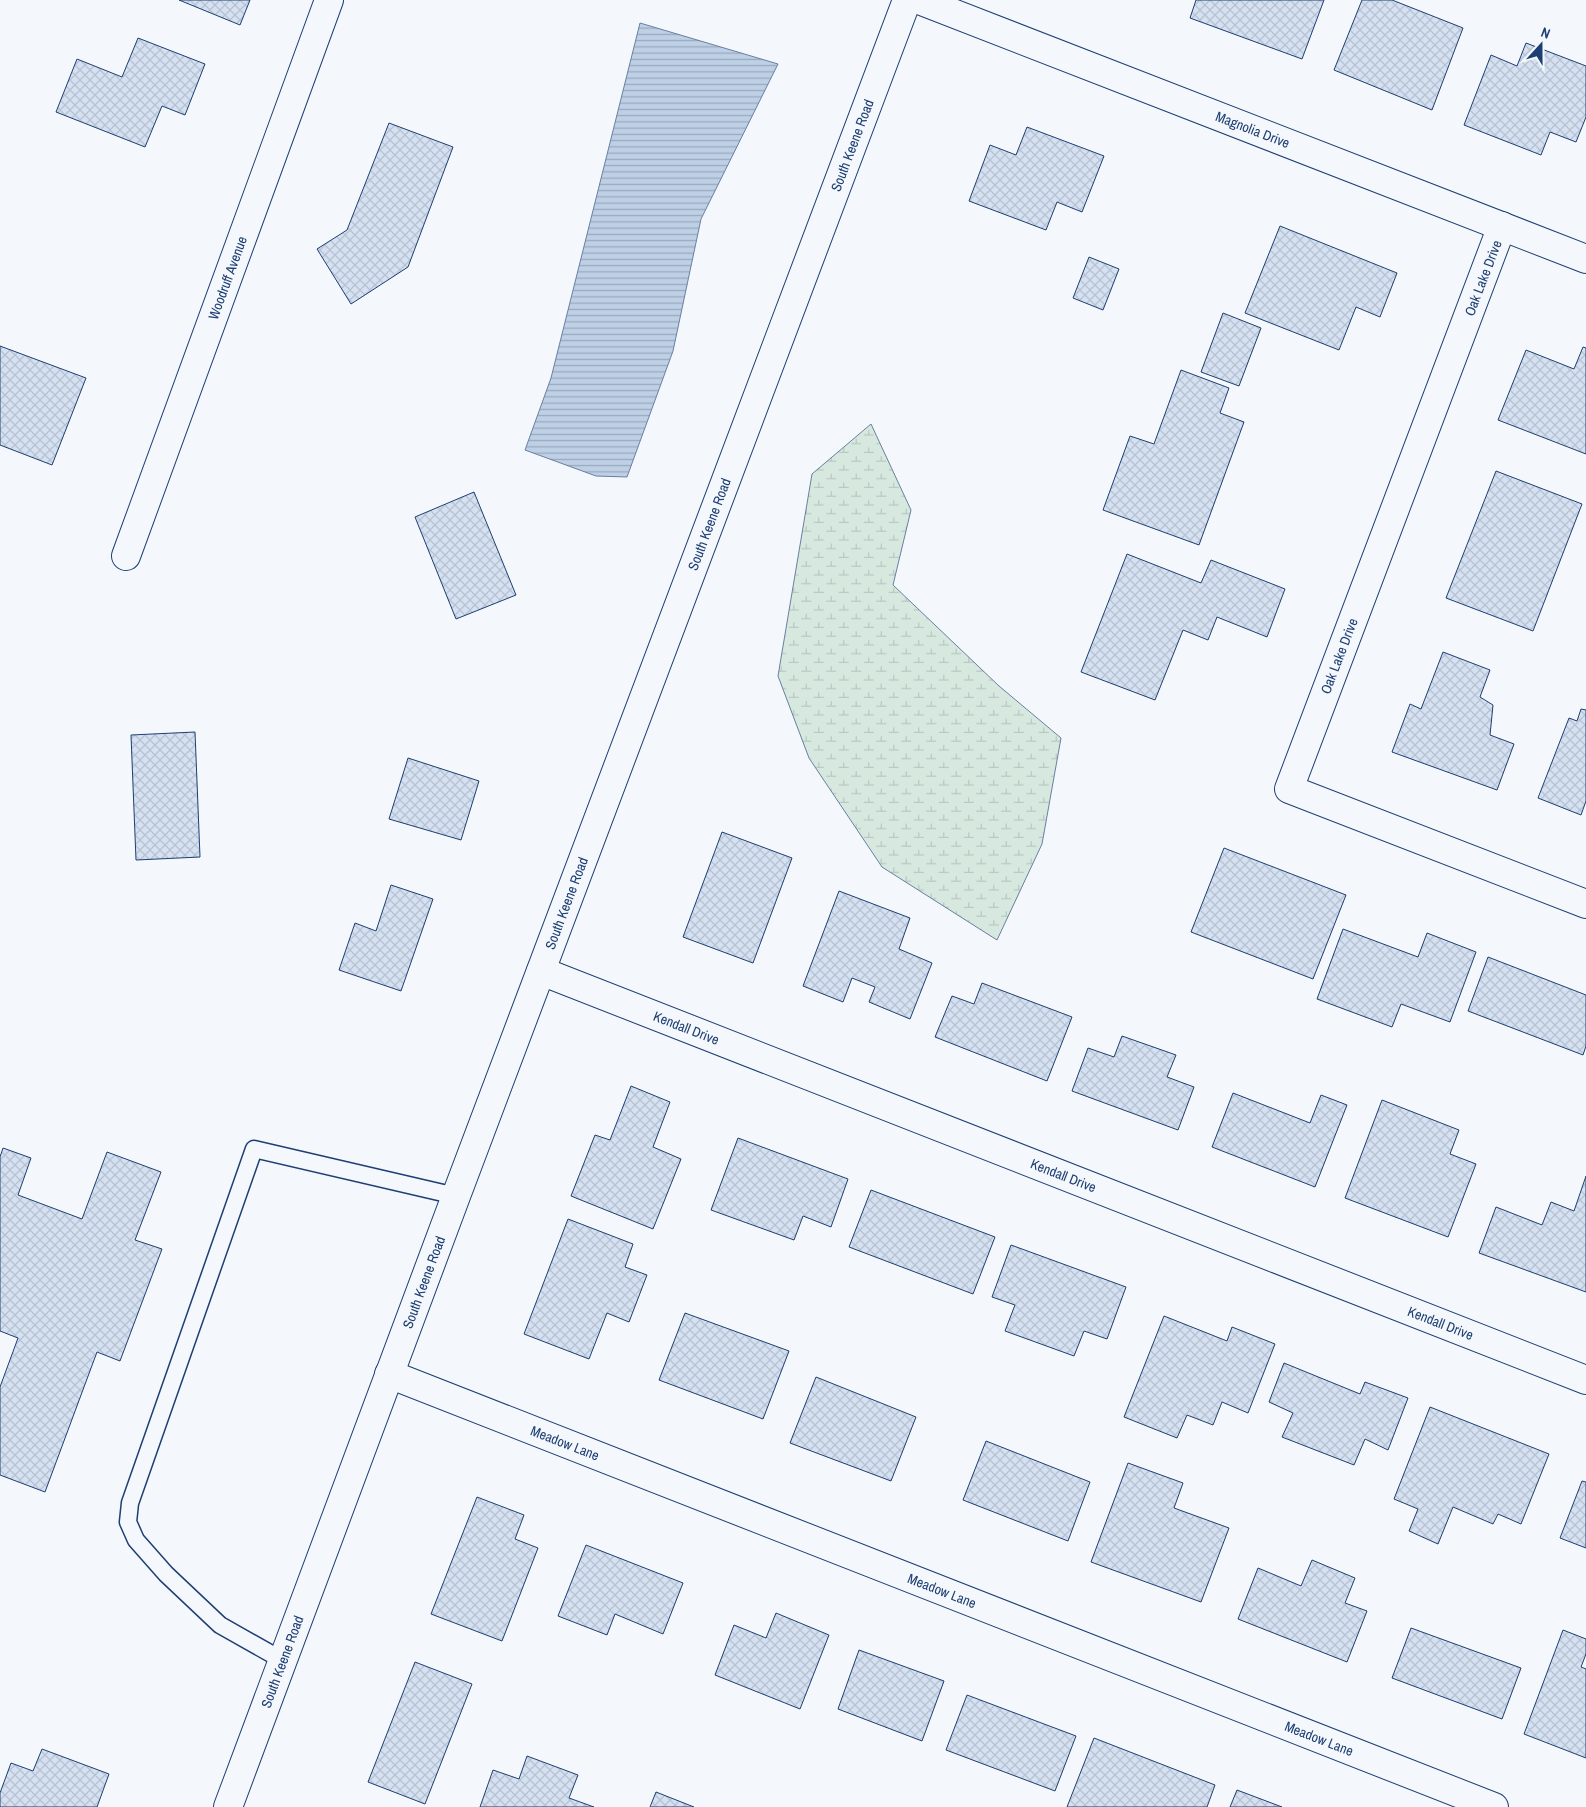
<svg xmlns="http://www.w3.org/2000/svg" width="1586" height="1807" viewBox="0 0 1586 1807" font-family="'Archivo Narrow',sans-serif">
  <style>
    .wetland { fill: url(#wetland-marsh); stroke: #687fa3 }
    .water { fill: url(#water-rules); stroke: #687fa3 }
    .building { fill: url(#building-cross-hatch); stroke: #1d3f73 }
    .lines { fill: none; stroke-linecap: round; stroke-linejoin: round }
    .service-casing { stroke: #1d3f73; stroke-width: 19 }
    .minor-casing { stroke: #1d3f73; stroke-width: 30 }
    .secondary-casing { stroke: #1d3f73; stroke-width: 30 }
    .service { stroke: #f4f7fb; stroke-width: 16 }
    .minor { stroke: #f4f7fb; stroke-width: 28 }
    .secondary { stroke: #f4f7fb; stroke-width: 28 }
    .labels { text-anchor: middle; stroke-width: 4; stroke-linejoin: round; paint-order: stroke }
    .street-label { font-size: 14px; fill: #1d3f73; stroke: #f4f7fb }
  </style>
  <defs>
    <pattern id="wetland-marsh" width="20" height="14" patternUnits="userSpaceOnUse" patternTransform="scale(1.25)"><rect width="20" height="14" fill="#d7e8df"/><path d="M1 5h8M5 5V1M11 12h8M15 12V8" fill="none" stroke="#b8c8c3"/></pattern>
    <pattern id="water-rules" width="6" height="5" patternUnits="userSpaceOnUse" patternTransform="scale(1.25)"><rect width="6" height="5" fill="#bed0e5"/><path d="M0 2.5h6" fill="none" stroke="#9aaabe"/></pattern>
    <pattern id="building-cross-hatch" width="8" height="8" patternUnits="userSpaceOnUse" patternTransform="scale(1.25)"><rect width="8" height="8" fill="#d5e0f0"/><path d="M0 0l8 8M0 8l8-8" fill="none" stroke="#b6c1d1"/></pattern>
  </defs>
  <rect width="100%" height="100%" fill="#f4f7fb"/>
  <path class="wetland" d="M871,424L911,510L893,585L999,686L1061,738L1042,844L997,940L882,867L809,758L778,676L812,474Z"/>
  <path class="water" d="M640,23L778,64L701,219L673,351L627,477L596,476L525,450L551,378Z"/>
  <path class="building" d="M179,0H250L240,25Z
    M1196,0H1324L1302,59L1190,18Z
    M1362,0H1392L1463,28L1432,110L1334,70Z
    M138,38L205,64L185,115L162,106L145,147L56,112L77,59L122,77Z
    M1526,43L1586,66V117L1576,142L1550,132L1541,155L1464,125L1491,55L1517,66Z
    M389,123L453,147L408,267L351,304L317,249L347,230Z
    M1027,127L1104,156L1082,212L1057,202L1046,230L969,201L990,145L1016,155Z
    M1280,226L1397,273L1380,317L1356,307L1339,350L1245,313Z
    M1089,257L1119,269L1103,310L1073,298Z
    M1223,313L1261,328L1239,386L1201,372Z
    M0,346L86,378L52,465L0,445Z
    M1583,347L1586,348V454L1498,420L1526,350L1574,369Z
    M1181,370L1229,388L1220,413L1244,422L1199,545L1103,510L1130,436L1154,444Z
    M1496,471L1582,504L1533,631L1446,598Z
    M474,492L516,595L456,619L415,517Z
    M1127,554L1201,583L1211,560L1285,589L1267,637L1217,617L1208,640L1183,630L1155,700L1081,672Z
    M1443,652L1490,670L1480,697L1493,705L1490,735L1514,744L1497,790L1392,752L1410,704L1421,709Z
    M1581,709L1586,710V801L1581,815L1538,798L1569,718L1577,721Z
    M195,732L200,857L136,860L131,735Z
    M408,758L479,781L461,840L389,819Z
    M722,832L792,858L753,963L683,937Z
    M1224,848L1346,895L1313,979L1191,932Z
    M391,885L433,899L401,991L339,970L355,923L376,931Z
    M839,891L910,918L899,949L932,963L910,1019L869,1002L875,987L852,978L843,1002L803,986Z
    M1343,929L1418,957L1427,933L1476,952L1450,1022L1401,1004L1392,1027L1317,999Z
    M1488,957L1586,995V1046L1583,1055L1468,1011Z
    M982,983L1072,1017L1047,1081L935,1037L952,996L974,1004Z
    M1122,1036L1176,1055L1167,1077L1194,1087L1178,1130L1072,1091L1088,1048L1114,1057Z
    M631,1086L670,1102L653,1147L681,1159L653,1229L571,1196L595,1135L610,1140Z
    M1233,1093L1310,1123L1321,1095L1347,1105L1315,1187L1212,1147Z
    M1382,1100L1459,1130L1450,1154L1476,1164L1448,1237L1345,1198Z
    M738,1138L848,1179L831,1227L803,1216L794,1240L711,1210Z
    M3,1148L31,1158L18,1195L82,1219L107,1152L161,1172L135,1240L162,1249L120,1361L97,1352L45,1492L0,1475V1387L18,1338L0,1331V1157Z
    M1586,1176V1292L1479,1253L1496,1207L1542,1225L1551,1202L1574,1211Z
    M871,1190L995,1237L973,1294L849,1247Z
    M568,1219L633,1244L625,1267L647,1275L629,1322L607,1313L589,1359L524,1334Z
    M1011,1245L1126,1287L1107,1339L1084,1331L1074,1356L1005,1331L1015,1305L992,1297Z
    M685,1313L789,1351L763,1419L659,1380Z
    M1164,1316L1227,1341L1232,1327L1275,1344L1248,1413L1222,1402L1213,1425L1187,1415L1177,1438L1124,1417Z
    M1284,1363L1360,1394L1365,1382L1408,1398L1388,1450L1365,1439L1354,1465L1282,1437L1293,1413L1269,1402Z
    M816,1377L916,1417L891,1481L790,1443Z
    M1430,1407L1549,1454L1521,1524L1498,1514L1493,1524L1453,1507L1438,1544L1409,1531L1418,1509L1394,1499Z
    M986,1441L1090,1482L1068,1541L963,1500Z
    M1128,1463L1183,1483L1174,1508L1229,1528L1201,1602L1091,1562Z
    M1582,1481L1586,1482V1548L1560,1538Z
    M477,1497L524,1515L515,1539L538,1548L502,1641L431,1614Z
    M586,1545L683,1583L663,1634L615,1614L607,1635L558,1616Z
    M1312,1560L1355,1578L1345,1603L1367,1611L1347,1662L1238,1619L1258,1568L1301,1586Z
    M776,1613L829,1635L800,1709L715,1675L734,1625L766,1638Z
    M1411,1628L1521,1668L1502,1719L1392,1678Z
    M1563,1630L1586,1639V1654L1581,1667L1586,1669V1758L1524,1734Z
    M859,1650L944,1681L922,1741L838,1709Z
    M415,1662L472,1684L425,1804L368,1782Z
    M967,1695L1076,1736L1055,1791L946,1750Z
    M1094,1738L1215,1785L1207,1807H1067Z
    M42,1749L109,1774L97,1807H0V1793L11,1763L33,1771Z
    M527,1756L578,1775L569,1798L594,1807H480L493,1770L519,1779Z
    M1237,1790L1282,1807H1230Z
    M656,1792L694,1807H650Z"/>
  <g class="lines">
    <g class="service-casing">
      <path id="service" d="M282,1660L220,1625L166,1574L136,1540L128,1522L130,1503L254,1149L456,1196"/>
    </g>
    <g class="minor-casing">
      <g id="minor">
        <path id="s1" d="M919,0L1586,259"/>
        <path d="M1502,226L1289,789L1586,904"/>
        <path id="s2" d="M126,556L329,0"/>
        <path id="s3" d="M541,971L1586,1380"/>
        <path id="s4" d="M389,1374L1494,1807"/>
      </g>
    </g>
    <g class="secondary-casing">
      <g id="secondary">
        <path id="s5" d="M228,1807L456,1196L907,0"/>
      </g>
    </g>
    <use href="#service" class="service"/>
    <use href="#minor" class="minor"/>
    <use href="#secondary" class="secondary"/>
  </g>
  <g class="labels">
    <g class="street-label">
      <text dy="5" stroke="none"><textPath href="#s1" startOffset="358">Magnolia Drive</textPath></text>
      <text dy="5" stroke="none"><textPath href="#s5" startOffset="1775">South Keene Road</textPath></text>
      <text dy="5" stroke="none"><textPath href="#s2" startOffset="296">Woodruff Avenue</textPath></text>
      <text transform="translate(1483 278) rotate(-69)" y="5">Oak Lake Drive</text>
      <text dy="5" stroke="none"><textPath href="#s5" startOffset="1370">South Keene Road</textPath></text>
      <text transform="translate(1339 656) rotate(-69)" y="5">Oak Lake Drive</text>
      <text dy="5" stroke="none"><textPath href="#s5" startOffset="965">South Keene Road</textPath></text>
      <text dy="5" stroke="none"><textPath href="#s3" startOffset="156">Kendall Drive</textPath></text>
      <text dy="5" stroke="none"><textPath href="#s3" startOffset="561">Kendall Drive</textPath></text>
      <text dy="5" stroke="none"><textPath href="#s5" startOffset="560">South Keene Road</textPath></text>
      <text dy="5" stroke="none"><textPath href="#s3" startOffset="966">Kendall Drive</textPath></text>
      <text dy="5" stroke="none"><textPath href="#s4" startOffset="189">Meadow Lane</textPath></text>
      <text dy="5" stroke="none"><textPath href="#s4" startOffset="594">Meadow Lane</textPath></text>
      <text dy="5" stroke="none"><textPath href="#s5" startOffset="155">South Keene Road</textPath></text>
      <text dy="5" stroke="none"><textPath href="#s4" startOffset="999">Meadow Lane</textPath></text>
    </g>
  </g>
  <g transform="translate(1541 45) rotate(21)" stroke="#f4f7fb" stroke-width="4" paint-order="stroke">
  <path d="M0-4L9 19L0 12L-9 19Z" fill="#1d3f73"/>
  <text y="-8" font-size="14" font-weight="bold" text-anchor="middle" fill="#1d3f73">N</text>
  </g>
</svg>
